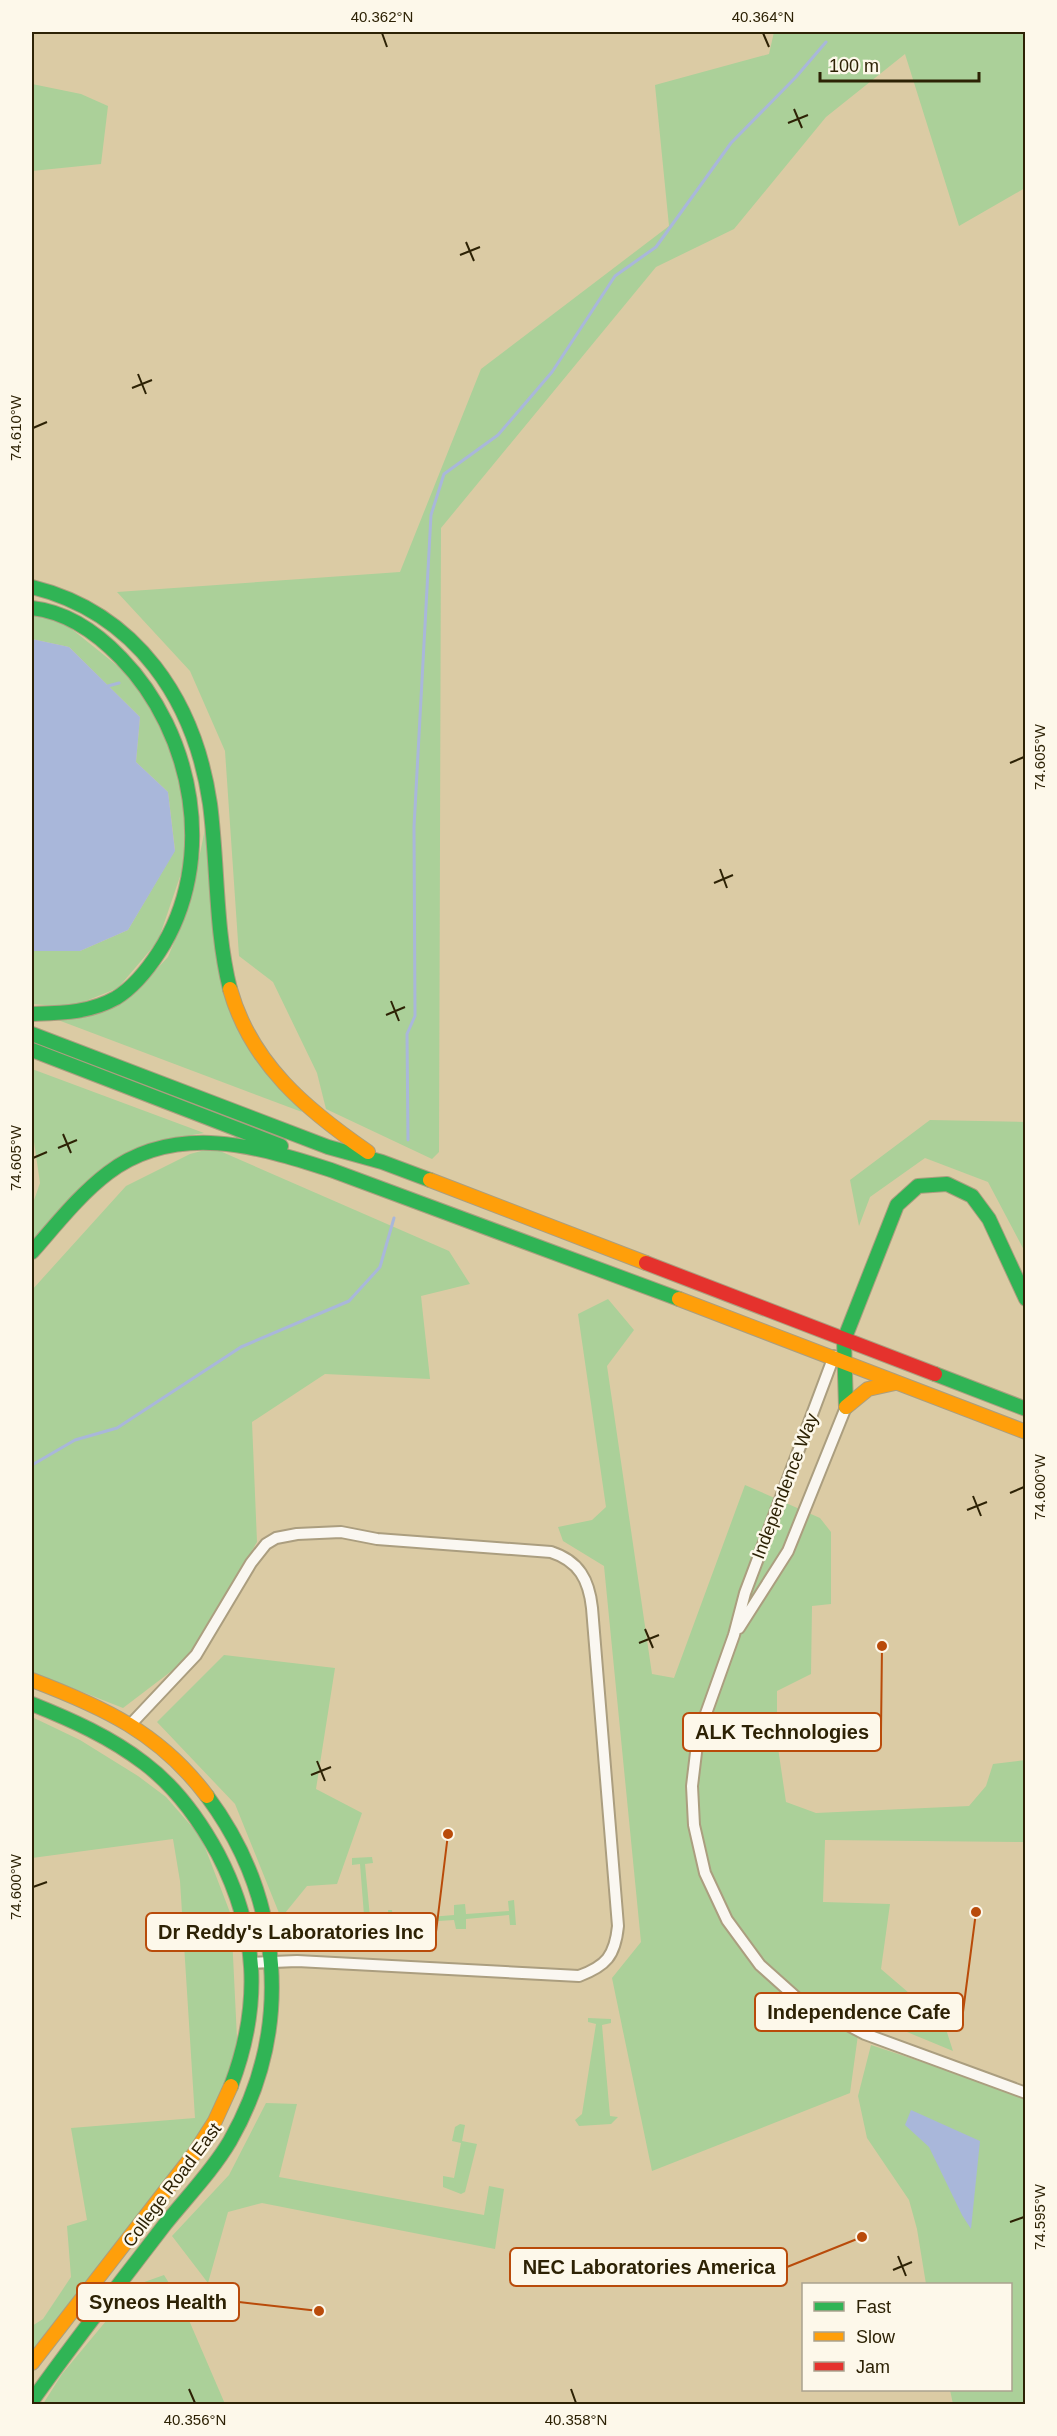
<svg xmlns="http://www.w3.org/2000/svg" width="1057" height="2436" viewBox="0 0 1057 2436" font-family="Arial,sans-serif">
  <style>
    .green { fill: #abd099 }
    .water { fill: #a9b7da }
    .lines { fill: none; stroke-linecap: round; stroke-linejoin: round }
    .stream { stroke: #a9b7da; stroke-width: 3 }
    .street-casing { stroke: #ab9e7f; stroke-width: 14 }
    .fast-casing { stroke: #ab9e7f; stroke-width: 16 }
    .slow-casing { stroke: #ab9e7f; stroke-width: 16 }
    .jam-casing { stroke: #ab9e7f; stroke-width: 16 }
    .street { stroke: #faf7f1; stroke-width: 10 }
    .fast { stroke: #30b455; stroke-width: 14 }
    .slow { stroke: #ff9f0a; stroke-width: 14 }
    .jam { stroke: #e5322d; stroke-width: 14 }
    .ticks { fill: none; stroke: #2d2205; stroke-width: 2 }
    .labels { text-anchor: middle; stroke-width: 5; stroke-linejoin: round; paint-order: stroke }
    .street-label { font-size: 18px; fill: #2d2205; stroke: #fdf8ea }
    .leader { fill: none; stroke: #b94b0a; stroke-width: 2 }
    .callout-dot { fill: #b94b0a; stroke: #fdf8ea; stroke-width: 2 }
    .callout { fill: #fdf8ea; stroke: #b94b0a; stroke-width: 2 }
    .callout-label { font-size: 20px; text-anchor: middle; font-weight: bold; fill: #2d2205 }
    .neatline { fill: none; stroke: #2d2205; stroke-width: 2 }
    .ticks-label { font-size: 15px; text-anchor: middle; fill: #2d2205 }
  </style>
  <rect width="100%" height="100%" fill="#dbcba4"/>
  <path class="green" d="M774,32H1025V188L959,226L905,54L826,117L734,229L656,267L441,528L439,1152L432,1159L326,1109L317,1073L273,982L239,956L225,751L190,671L117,592L400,572L481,369L669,226L655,85L769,54Z
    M32,84L81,94L108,106L101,164L32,171Z
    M32,615L58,618L135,680L181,768L188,853L158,941L118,988L71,1007L32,1004V951H80L128,930L175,850L168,792L136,762L140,717L69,647L32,639Z
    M207,819L221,977L302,1112L58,1020L134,993L168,957L190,903Z
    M32,1069L204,1133L163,1140L32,1241V1206L40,1183L32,1128Z
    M930,1120L1025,1122V1252L988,1182L925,1158L870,1197L859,1226L850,1180Z
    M213,1148L449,1251L470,1284L421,1296L430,1379L325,1374L252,1422L257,1542L186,1660L123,1708L32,1672V1290L126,1186L190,1154Z
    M608,1299L634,1330L607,1366L652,1674L674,1678L745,1485L820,1518L831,1532V1604L812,1606L811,1674L777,1691V1741L786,1802L816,1813L969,1806L986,1786L993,1764L1025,1760V1842L825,1840L823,1902L890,1904L881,1969L944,2023L953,2051L861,2013L850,2093L652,2171L612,1978L641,1942L604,1566L563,1541L558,1527L592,1520L606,1507L578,1314Z
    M224,1655L335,1668L316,1789L362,1813L337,1884L307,1886L281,1918L235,1804L157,1722Z
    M32,1717L80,1740L138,1776L166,1797L201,1837L231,1915L238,2059L210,2119L135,2219L32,2350V2326L43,2319L71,2277L67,2226L87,2220L71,2128L195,2118L180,1881L173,1839L32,1858Z
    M372,1857L373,1863L365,1864L371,1928H378V1933L358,1934V1929L365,1928L360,1864L352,1865V1858Z
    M514,1900L516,1925H510L509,1915L466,1919V1929H456L454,1920L394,1924V1934L390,1935L388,1910H392L393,1920L454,1915V1905L465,1904L466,1914L509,1911L508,1901Z
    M588,2018L611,2019V2023L602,2025L610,2116L618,2117L611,2124L579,2126L575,2120L582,2114L596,2024L588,2022Z
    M871,2045L1025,2096V2404H953L950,2390H1010V2284H926L917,2229L909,2200L867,2138L858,2096Z
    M266,2103L297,2104L279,2177L484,2215L489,2186L504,2189L495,2249L262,2203L228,2212L208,2283L172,2236L229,2175Z
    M460,2124L465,2125L462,2141L477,2144L465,2192L461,2194L443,2187V2176L454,2178L461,2143L452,2141L455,2127Z
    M164,2275L182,2304L225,2404H43L62,2374L136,2285Z"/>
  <path class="water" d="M32,639L69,647L140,717L136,762L168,792L175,851L128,930L80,951H32Z
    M911,2110L980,2141L971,2229L962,2215L929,2147L905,2125Z"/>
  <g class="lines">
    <path class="stream" d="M108,686L119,683
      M408,1140L407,1034L415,1016L414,827L431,515L444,474L498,435L552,372L615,276L656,247L731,143L796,77L826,42
      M32,1465L75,1440L117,1428L241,1347L349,1301L380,1267L394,1218"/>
    <g class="street-casing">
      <path id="street" d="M834,1356L745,1593L734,1635L698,1736L692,1786L694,1825L705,1873L727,1920L760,1965L798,1999L865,2034L1026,2093
        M739,1628L788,1551L846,1407
        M131,1724L196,1655L251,1563L266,1544L276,1538L297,1534L341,1532L377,1539L551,1552C579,1561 589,1580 592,1608L618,1926C615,1956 606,1966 579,1976L297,1961L251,1963"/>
    </g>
    <g class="fast-casing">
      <path id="fast" d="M32,587C137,613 195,701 210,804C218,866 215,929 230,989
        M32,608C68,612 97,633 121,658C194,733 218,861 159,952C148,969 134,987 116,998C89,1013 61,1013 32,1014
        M32,1034L328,1147L382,1162L430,1180
        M32,1050L281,1146
        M32,1252C56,1225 79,1195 108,1173C176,1122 258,1146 331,1170L679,1299
        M935,1374L1026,1409
        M846,1407L844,1340L897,1205L918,1186L947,1184L972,1196L989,1219L1026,1299
        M32,1704C72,1720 110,1737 144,1763C176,1787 199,1819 218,1854C258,1931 262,2004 231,2086
        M32,2401C75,2340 121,2282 166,2223C187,2197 213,2170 230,2141C294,2029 283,1898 207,1796"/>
    </g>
    <g class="slow-casing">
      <path id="slow" d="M230,989C251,1064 307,1110 368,1152
        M430,1180L646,1263
        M679,1299L1026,1432
        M846,1407L868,1389L895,1383
        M32,1680C103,1707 160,1733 207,1796
        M32,2363L194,2154L215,2121L231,2086"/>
    </g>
    <g class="jam-casing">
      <path id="jam" d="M646,1263L935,1374"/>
    </g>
    <use href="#street" class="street"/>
    <use href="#fast" class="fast"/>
    <use href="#slow" class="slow"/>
    <use href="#jam" class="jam"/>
  </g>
  <path class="ticks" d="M382,33L387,47M763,33L769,47M794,109L802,128M788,123L808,115M466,242L474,261M460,255L480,247M138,374L146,394M132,388L152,380M33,428L47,422M1010,763L1024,757M720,869L727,888M714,883L733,875M391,1001L399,1021M386,1015L405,1007M63,1134L71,1153M58,1148L77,1140M33,1158L47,1152M1010,1493L1024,1487M973,1496L981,1516M967,1510L987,1502M645,1629L653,1648M639,1643L659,1635M317,1761L325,1781M311,1775L331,1767M33,1887L47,1882M1010,2222L1024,2217M898,2256L906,2276M893,2270L912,2262M189,2389L195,2403M571,2389L576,2403"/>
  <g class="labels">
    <g class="street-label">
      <text transform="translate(785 1486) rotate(-69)" y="6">Independence Way</text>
      <text transform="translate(172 2185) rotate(-53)" y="6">College Road East</text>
    </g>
  </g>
  <path class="leader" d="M882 1646L881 1732M448 1834L436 1932M976 1912L963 2012M862 2237L787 2267M319 2311L239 2302"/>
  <g class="callout-dot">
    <circle cx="882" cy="1646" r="6"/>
    <circle cx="448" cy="1834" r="6"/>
    <circle cx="976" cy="1912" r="6"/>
    <circle cx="862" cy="2237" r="6"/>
    <circle cx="319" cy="2311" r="6"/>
  </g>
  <g class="callout">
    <rect x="683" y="1713" width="198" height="38" rx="6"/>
    <rect x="146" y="1913" width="290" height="38" rx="6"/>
    <rect x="755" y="1993" width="208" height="38" rx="6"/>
    <rect x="510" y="2248" width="277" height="38" rx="6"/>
    <rect x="77" y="2283" width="162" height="38" rx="6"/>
  </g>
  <g class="callout-label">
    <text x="782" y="1739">ALK Technologies</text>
    <text x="291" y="1939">Dr Reddy's Laboratories Inc</text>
    <text x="859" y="2019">Independence Cafe</text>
    <text x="649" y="2274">NEC Laboratories America</text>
    <text x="158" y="2309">Syneos Health</text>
  </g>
  <rect width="1057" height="2436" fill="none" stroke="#fdf8ea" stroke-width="66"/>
  <rect x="802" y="2283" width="210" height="108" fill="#fdf8ea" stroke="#aaa28e" stroke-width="1.5"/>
  <rect x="814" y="2302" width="30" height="9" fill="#30b455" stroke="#aaa28e" stroke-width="1.5"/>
  <text x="856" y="2313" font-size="18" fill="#2d2205">Fast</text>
  <rect x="814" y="2332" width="30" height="9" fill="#ff9f0a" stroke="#aaa28e" stroke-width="1.5"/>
  <text x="856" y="2343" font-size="18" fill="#2d2205">Slow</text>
  <rect x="814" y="2362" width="30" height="9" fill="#e5322d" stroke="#aaa28e" stroke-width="1.5"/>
  <text x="856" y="2373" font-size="18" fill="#2d2205">Jam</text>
  <path d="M820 72v9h159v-9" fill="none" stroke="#2d2205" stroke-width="3"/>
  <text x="829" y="72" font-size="18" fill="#2d2205" stroke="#fdf8ea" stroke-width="4.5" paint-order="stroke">100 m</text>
  <rect x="33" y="33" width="991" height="2370" class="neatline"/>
  <g class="ticks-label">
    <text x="382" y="22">40.362°N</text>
    <text x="763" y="22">40.364°N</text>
    <text transform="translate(16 428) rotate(-90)" y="5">74.610°W</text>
    <text transform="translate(1040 757) rotate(-90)" y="5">74.605°W</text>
    <text transform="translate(16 1158) rotate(-90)" y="5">74.605°W</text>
    <text transform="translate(1040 1487) rotate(-90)" y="5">74.600°W</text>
    <text transform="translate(16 1887) rotate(-90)" y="5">74.600°W</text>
    <text transform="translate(1040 2217) rotate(-90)" y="5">74.595°W</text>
    <text x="195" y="2425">40.356°N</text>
    <text x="576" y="2425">40.358°N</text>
  </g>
</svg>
